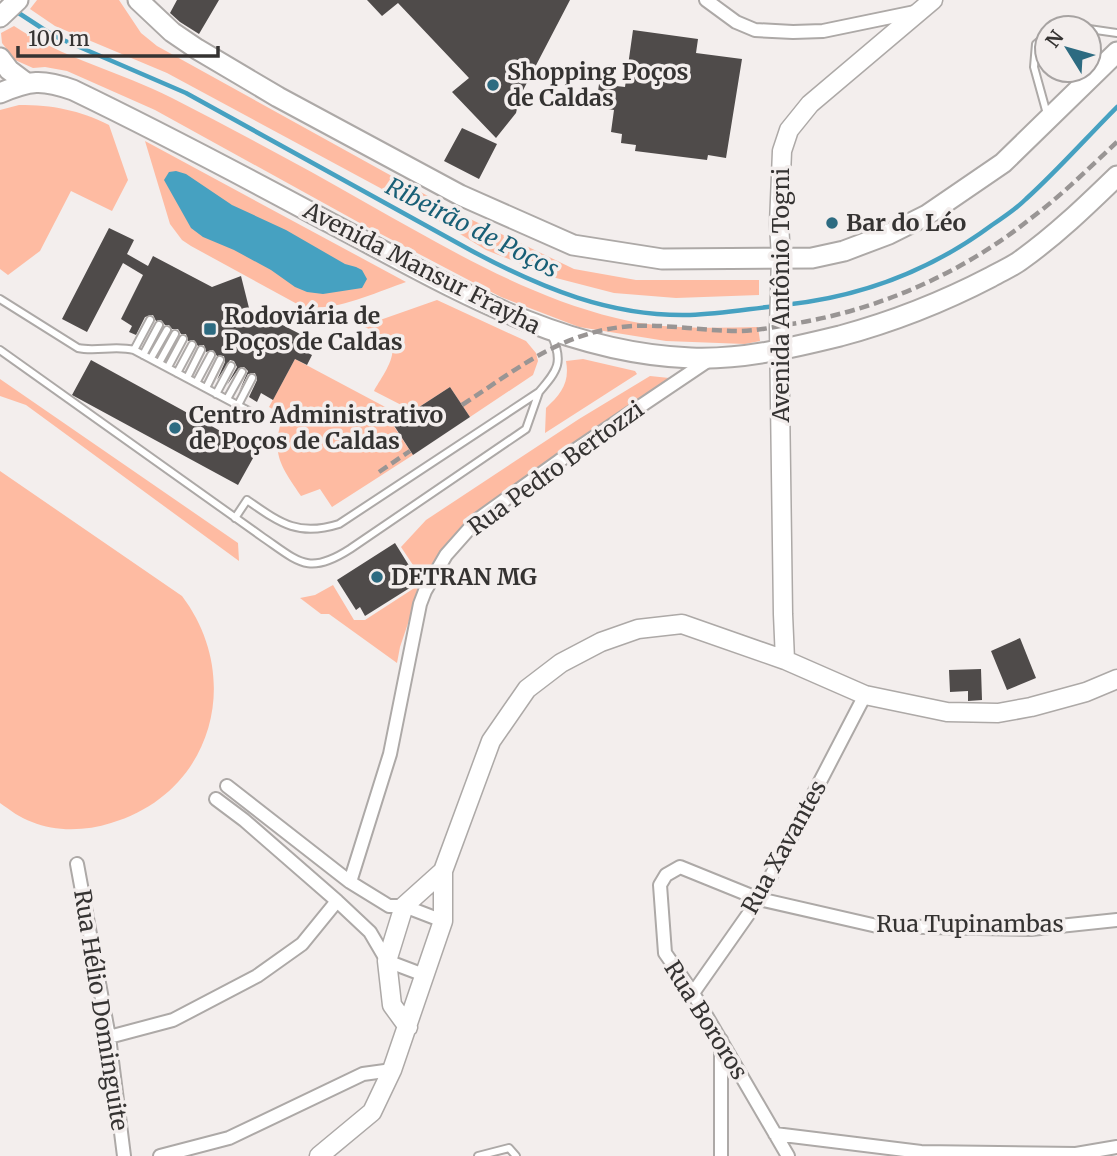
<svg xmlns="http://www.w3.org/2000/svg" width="1117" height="1156" viewBox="0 0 1117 1156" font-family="Merriweather,serif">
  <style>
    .green { fill: #febba2 }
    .water { fill: #46a1c1 }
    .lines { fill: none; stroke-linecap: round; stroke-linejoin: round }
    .stream { stroke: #46a1c1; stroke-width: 4.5 }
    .building { fill: #4f4b4a }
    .lane-casing { stroke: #ada9a7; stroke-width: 10 }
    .street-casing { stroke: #ada9a7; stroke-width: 16 }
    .secondary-casing { stroke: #ada9a7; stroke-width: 21 }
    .primary-casing { stroke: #ada9a7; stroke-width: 23 }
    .lane { stroke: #fff; stroke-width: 6 }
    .street { stroke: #fff; stroke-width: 12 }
    .secondary { stroke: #fff; stroke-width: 18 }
    .primary { stroke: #fff; stroke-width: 19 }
    .rail { stroke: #999594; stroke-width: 4.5; stroke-dasharray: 10 5; stroke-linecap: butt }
    .poi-dot { fill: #2d6b81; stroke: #f3eeed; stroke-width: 2.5 }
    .labels { text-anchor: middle; stroke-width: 7; stroke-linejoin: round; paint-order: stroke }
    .poi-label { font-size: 23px; font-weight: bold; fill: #353332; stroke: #f3eeed; text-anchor: start }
    .street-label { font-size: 23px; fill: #353332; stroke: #f3eeed }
    .water-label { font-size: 24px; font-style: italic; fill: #185f76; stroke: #f3eeed }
  </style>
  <rect width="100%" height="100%" fill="#f3eeed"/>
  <path class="green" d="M37,0H119L141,33L157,46L464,216L574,269L636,280H759V295L676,298L614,293L556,278L486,250L421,210L167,73L55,26L30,9Z
    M14,26C62,58 121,72 172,98C238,132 304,167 368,204C448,249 527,296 616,318C663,330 711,328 758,327L760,341L745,344L666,341L579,327L501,297L358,222L155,110L67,71L45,67L33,68L15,60L2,43L1,33Z
    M19,105C53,105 79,110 109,125L128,180L112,211L71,191L40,251L8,275L0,269V110Z
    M145,141L406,282C376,292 330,315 299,305L191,246L182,240L170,224Z
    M437,300L526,341L536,353L538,361L533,375L470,417L450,387L413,411L374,391C380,379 402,352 388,339C382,334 370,330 363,326Z
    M295,359L404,417L393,425L413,455L332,507L320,489L301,496C279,464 271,453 283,415L269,407Z
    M583,359L635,371L637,374L545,433L546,408C561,394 570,383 566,361Z
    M650,376L679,379L469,524L420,588L400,647L397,663L329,614H321L300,598L315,595L333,585L354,620H365L419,585L413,575L417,571L401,547L426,520L579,419Z
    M0,379L238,543L239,561L26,405L0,396Z
    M0,471L182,596C244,678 213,793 111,823C86,831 56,832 32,822C20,818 10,810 0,803Z"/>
  <path class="water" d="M176,171L186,174L232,205L286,230L345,264L356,267L362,270L367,279L362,288L323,294L307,292L295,287L271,270L234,250L203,237L191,228L164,180L169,172Z"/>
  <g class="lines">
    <path class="stream" d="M14,10L54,36L186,93L472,251C541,288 611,317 690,315C719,314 748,309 776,306
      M784,305C861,297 930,271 992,225C1004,217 1016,209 1026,199C1058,170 1087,137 1117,107"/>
  </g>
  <path class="building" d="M177,0H219L199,34L180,22L170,13Z
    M367,0H570L520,96L516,113L496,138L452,92L469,78L398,3L382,16Z
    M633,30L698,39L696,53L742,59L726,158L708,155L707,160L635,151L636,145L621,143L622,134L611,132L614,110L596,107L599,84L625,87Z
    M462,128L497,144L479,179L444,161Z
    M109,228L134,240L127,254L148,266L153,256L212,287L241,276L249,308L306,337L300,349L312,355L307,365L295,359L273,400L261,393L257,402L249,397L257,380L255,373L248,374L239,392L248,371L244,367L239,368L227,385L237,367L234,361L230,360L217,380L225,362L224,356H217L213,350L206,352L204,345L198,346L194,340L188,341L186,334H181L178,329H172L169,325H165L161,320L156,321L153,315L145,317L136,335L129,332L132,326L121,319L143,275L123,263L87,332L62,319Z
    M91,360L257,451L238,485L72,395Z
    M450,387L470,417L413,455L393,424Z
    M395,543L413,572L410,574L416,584L365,616L360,607L356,610L337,580Z
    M1020,638L1036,678L1007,690L991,651Z
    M981,669L982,700L968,701V691L950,692L949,670Z"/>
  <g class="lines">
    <g class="lane-casing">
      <path id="lane" d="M1055,28L1068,26L1083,28
        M1089,29L1117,33
        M1047,114L1034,67L1036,44L1047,35
        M0,299L78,348C96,352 115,345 134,350L262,418
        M0,350L261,536C299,562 308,576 350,549L526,429L539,392
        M134,350L150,320
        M143,355L159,325
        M151,358L167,330
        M159,363L175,334
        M168,367L183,339
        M177,373L192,345
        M187,378L201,350
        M196,383L211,355
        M206,388L220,360
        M216,394L231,366
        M227,399L242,372
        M238,405L252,378
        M235,518L247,500C280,523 298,537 339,524L539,392C558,370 564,362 551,334
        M478,1156L509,1148L516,1156"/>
    </g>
    <g class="street-casing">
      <path id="street" d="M706,0L736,22L755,30L793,32L823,31L915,12
        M227,786L350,882L389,906H404L443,921
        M216,799L244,820L337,901L370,932L387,961L424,975
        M77,864L109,1037L124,1156
        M350,882L390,754L420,604L425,591L446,555L477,520L559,461L709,360
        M693,993L759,899L865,695
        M109,1037L173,1020L257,976L302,944L337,901
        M721,1040V1156
        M775,1134L921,1152L1076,1154L1117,1147
        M160,1156L229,1138L363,1074L392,1070
        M788,1156L693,993L665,953L660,885L666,875L680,867L759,899L877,926L1031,929L1117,920"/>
    </g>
    <g class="secondary-casing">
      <path id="secondary" d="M785,660L783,614L779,328L781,257L779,224L782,151L789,130L810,104L933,0
        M408,1027L392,1005L387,961L404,906L443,871
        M319,1156L372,1112L392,1070L443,921V871L491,741L527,689L561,663L601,642L638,629L682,624L785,660L865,695L947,712L998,713L1031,707L1086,692L1117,679"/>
    </g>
    <g class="primary-casing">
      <path id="primary" d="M138,0L172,32L197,49L278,97L460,195L573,245L662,259L812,258L844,251L889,234L927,215L1003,163L1117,52
        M0,17L18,0
        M0,58L9,70L25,82
        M0,93C30,80 42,79 73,90C162,133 249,179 336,226C450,286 559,353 691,358C742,360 791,348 840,336C892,322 943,302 991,277C1001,271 1012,267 1021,260C1056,235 1086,206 1117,176"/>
    </g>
    <use href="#lane" class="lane"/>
    <use href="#street" class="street"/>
    <use href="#secondary" class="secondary"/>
    <use href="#primary" class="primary"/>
    <path class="rail" d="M462,405C519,368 562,331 632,326C667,324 703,331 738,331C754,331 770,328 785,325C874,312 960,275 1030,219C1061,196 1089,168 1117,142
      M379,472L410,451"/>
  </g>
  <g class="poi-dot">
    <circle cx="493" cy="85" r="7"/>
    <circle cx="832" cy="223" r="7"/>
    <rect x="203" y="322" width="14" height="14" rx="3.5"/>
    <circle cx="175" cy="428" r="7"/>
    <circle cx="377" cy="577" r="7"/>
  </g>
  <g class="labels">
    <g class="poi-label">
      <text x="507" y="80">Shopping Poços<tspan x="507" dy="26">de Caldas</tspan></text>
      <text x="846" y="231">Bar do Léo</text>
      <text x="224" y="324">Rodoviária de<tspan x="224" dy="26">Poços de Caldas</tspan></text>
      <text x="189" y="423">Centro Administrativo<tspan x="189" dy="26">de Poços de Caldas</tspan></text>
      <text x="391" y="585">DETRAN MG</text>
    </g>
    <g class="street-label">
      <text transform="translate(422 268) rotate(27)" y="8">Avenida Mansur Frayha</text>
      <text transform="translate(781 295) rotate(-90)" y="8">Avenida Antônio Togni</text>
      <text transform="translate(556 468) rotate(-36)" y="8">Rua Pedro Bertozzi</text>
      <text transform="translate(784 847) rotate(-61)" y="8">Rua Xavantes</text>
      <text x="970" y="932">Rua Tupinambas</text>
      <text transform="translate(101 1010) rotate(81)" y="8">Rua Hélio Dominguite</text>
      <text transform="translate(706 1020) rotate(58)" y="8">Rua Bororos</text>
    </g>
    <g class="water-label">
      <text transform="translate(472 228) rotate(27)" y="8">Ribeirão de Poços</text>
    </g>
  </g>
  <g transform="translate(1068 49) rotate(307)"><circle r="33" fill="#f3eeed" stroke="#a7a3a2" stroke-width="2"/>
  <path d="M0-5L12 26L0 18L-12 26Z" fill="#2d6b81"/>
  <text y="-10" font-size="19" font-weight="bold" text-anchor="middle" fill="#353332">N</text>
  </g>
  <path d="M18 46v10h200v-10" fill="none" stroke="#353332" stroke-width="3.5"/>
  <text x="28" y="46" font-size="21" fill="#353332" stroke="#f3eeed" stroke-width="5" paint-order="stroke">100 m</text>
</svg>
